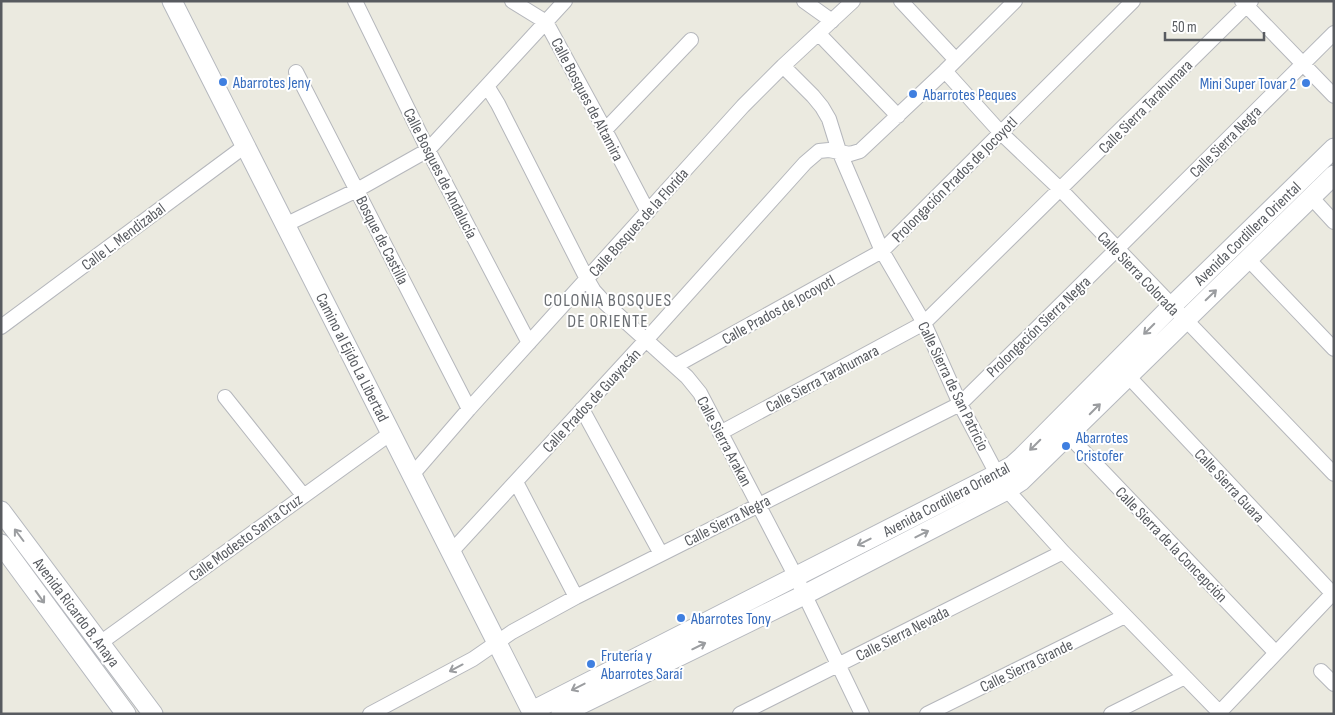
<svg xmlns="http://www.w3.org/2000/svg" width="1335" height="715" viewBox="0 0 1335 715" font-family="'Sofia Sans Condensed',sans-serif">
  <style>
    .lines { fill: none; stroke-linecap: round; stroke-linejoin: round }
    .street-casing { stroke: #b5b7bc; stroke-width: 16 }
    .secondary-casing { stroke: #b5b8be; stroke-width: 21 }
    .street { stroke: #fff; stroke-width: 14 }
    .secondary { stroke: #fff; stroke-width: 19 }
    .oneway { stroke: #9b9da0 }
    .shop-dot { fill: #3f7fe0; stroke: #fff; stroke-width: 2 }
    .labels { text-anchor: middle; stroke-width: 4; stroke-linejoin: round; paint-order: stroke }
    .shop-label { font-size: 16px; fill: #366cbe; stroke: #fff; text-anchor: start }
    .street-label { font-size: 16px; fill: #585b60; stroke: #fff }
    .neighbourhood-label { font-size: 18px; letter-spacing: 1px; fill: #696d72; stroke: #fff }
  </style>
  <rect width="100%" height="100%" fill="#ebeae0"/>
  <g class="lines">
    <g class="street-casing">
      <path id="street" d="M355,1L428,150L529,343
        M512,1L546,22L605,130L648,212
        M804,1L832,21
        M901,1L956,60
        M1242,1L1334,96
        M819,34L898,116
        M783,66L813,96L822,107L829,119L839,151L882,251L924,323L960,404L997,474L1007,490L1063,552L1221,714
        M945,71L1001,133L1060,189L1334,474
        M296,72L469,409
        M487,86L498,104L587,279L594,291L605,303L687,377L700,393L796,577L862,714
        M605,130L691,40
        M1311,197L1334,222
        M285,225L357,190L428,150L565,1
        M1248,259L1334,349
        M1,327L245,146
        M675,366L882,251L1133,1
        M1128,376L1332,593
        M225,397L303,495
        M582,409L661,554
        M720,433L924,323L1251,1
        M1068,435L1276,653
        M412,475L469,409L743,106L783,66L853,1
        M516,482L576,597
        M451,552L646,340L805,163L819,151L829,150L850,154L860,151L945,71L1015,1
        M100,643L391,433
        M1321,671L1334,684
        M370,714L473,659L512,632L576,597L960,404L1117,249L1334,33
        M740,714L1063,552
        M927,714L1125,616
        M1111,714L1185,677
        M1218,714L1334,592"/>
    </g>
    <g class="secondary-casing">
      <path id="secondary" d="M172,1L533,714
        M1,511L153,714
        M1,544L126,714
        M532,711L997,474L1012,466L1022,457L1172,306L1334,148
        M561,714L804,595L1007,490L1021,481L1334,175"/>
    </g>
    <use href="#street" class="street"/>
    <use href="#secondary" class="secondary"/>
  </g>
  <defs><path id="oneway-shaft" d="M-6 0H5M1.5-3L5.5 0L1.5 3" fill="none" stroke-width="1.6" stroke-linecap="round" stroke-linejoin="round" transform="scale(1.25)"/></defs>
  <g class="oneway">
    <use href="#oneway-shaft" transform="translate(1211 295) rotate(-44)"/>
    <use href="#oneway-shaft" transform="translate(1149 329) rotate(135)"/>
    <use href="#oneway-shaft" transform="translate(1095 409) rotate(-45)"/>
    <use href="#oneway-shaft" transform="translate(1035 445) rotate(135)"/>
    <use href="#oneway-shaft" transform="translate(922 534) rotate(-27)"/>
    <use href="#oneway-shaft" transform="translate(19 535) rotate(-127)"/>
    <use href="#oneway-shaft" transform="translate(864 542) rotate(153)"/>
    <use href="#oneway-shaft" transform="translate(40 597) rotate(54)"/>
    <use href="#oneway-shaft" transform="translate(699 646) rotate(-26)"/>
    <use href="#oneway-shaft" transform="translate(456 668) rotate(152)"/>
    <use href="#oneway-shaft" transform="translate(578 687) rotate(153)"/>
  </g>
  <g class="shop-dot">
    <circle cx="223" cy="82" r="5"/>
    <circle cx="1306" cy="83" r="5"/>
    <circle cx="913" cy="94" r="5"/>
    <circle cx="1066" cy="446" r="5"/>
    <circle cx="681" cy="618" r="5"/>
    <circle cx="591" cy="664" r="5"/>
  </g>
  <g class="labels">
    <g class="shop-label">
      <text x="233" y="88">Abarrotes Jeny</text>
      <text x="1296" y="89" text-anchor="end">Mini Super Tovar 2</text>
      <text x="923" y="100">Abarrotes Peques</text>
      <text x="1076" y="443">Abarrotes<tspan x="1076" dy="18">Cristofer</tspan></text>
      <text x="691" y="624">Abarrotes Tony</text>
      <text x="601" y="661">Frutería y<tspan x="601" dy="18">Abarrotes Saraí</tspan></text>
    </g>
    <g class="street-label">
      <text transform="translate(588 99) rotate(62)" y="6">Calle Bosques de Altamira</text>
      <text transform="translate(1145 106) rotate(-45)" y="6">Calle Sierra Tarahumara</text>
      <text transform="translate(1225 141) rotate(-45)" y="6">Calle Sierra Negra</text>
      <text transform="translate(441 173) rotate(63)" y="6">Calle Bosques de Andalucía</text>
      <text transform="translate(954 179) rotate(-45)" y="6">Prolongación Prados de Jocoyotl</text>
      <text transform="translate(638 222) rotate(-48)" y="6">Calle Bosques de la Florida</text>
      <text transform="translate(1247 233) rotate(-44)" y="6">Avenida Cordillera Oriental</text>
      <text transform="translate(123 236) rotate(-37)" y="6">Calle L. Mendizabal</text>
      <text transform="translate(383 240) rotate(63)" y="6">Bosque de Castilla</text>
      <text transform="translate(1139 273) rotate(46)" y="6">Calle Sierra Colorada</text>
      <text transform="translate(778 309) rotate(-29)" y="6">Calle Prados de Jocoyotl</text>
      <text transform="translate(1038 326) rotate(-44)" y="6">Prolongación Sierra Negra</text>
      <text transform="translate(353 357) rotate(63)" y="6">Camino al Ejido La Libertad</text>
      <text transform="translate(822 378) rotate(-28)" y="6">Calle Sierra Tarahumara</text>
      <text transform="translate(954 386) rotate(64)" y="6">Calle Sierra de San Patricio</text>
      <text transform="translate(591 400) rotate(-47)" y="6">Calle Prados de Guayacán</text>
      <text transform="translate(725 441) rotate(62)" y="6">Calle Sierra Arakan</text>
      <text transform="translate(1230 485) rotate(47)" y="6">Calle Sierra Guara</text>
      <text transform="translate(946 499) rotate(-28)" y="6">Avenida Cordillera Oriental</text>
      <text transform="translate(727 520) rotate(-27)" y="6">Calle Sierra Negra</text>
      <text transform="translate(245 537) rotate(-36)" y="6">Calle Modesto Santa Cruz</text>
      <text transform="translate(1172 544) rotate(46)" y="6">Calle Sierra de la Concepción</text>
      <text transform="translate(77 612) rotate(53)" y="6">Avenida Ricardo B. Anaya</text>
      <text transform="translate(902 633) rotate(-27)" y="6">Calle Sierra Nevada</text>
      <text transform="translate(1026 665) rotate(-26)" y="6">Calle Sierra Grande</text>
    </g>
    <g class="neighbourhood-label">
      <text x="608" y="306">COLONIA BOSQUES<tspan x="608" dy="21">DE ORIENTE</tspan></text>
    </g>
  </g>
  <rect width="1335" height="715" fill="none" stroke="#585b60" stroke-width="5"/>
  <path d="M1165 32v8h99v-8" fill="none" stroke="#585b60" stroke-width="2.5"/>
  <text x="1172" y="32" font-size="15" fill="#585b60" stroke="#ffffff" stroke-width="4" paint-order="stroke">50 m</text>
</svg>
